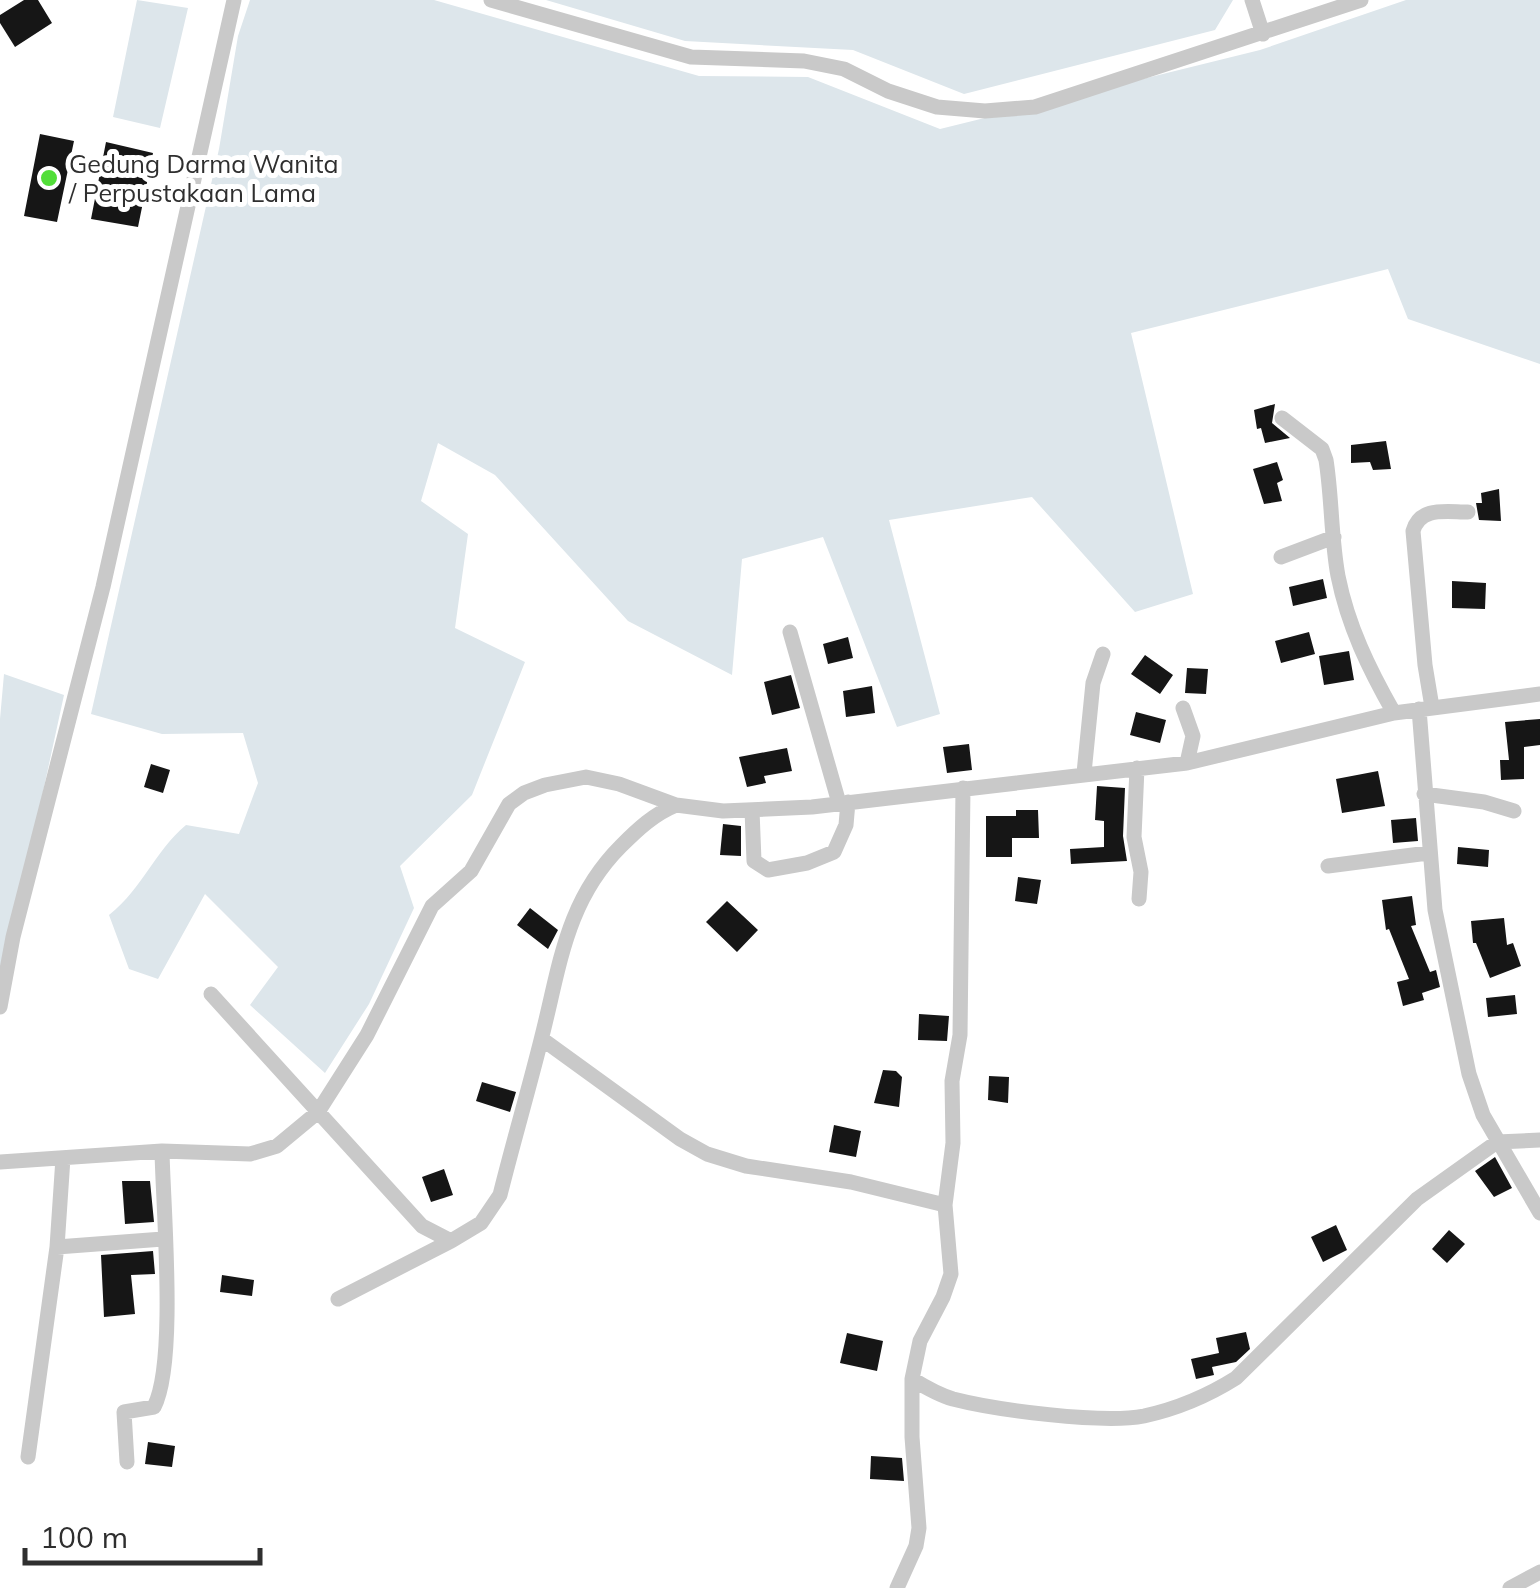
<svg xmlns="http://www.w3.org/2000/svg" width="1540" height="1588" viewBox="0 0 1540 1588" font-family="Mulish,sans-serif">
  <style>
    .green { fill: #dde6eb }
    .building { fill: #161616 }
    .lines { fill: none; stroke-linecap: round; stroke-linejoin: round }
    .minor { stroke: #c9c9c9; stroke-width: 15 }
    .poi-dot { fill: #52de39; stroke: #fff; stroke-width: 4 }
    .labels { text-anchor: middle; stroke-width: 10; stroke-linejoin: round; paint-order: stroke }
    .poi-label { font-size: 25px; fill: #2f2f2f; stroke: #fff; text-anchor: start }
  </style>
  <rect width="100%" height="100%" fill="#fff"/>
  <path class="green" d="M137,0L188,8L160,128L113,117Z
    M250,0H434L699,76L808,77L940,129L1260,50L1406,0H1540V364L1408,319L1388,269L1131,333L1193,594L1135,612L1032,497L889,520L940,714L897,727L823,537L742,559L732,675L628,621L495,475L438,443L421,501L468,534L455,628L525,662L472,795L400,866L414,908L369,1004L325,1073L250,1005L278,967L205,894L158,979L129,969L109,915C144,887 153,853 186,825L239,834L258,783L243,733L162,734L91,714L219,149L238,36Z
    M546,0H1233L1215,30L964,94L853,50L685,41Z
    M4,674L64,695L0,990V719Z"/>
  <path class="building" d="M24,0H38L52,23L15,47L0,23V15Z
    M40,134L74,141L57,222L24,216Z
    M106,142L153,153L138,227L91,219Z
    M1275,404L1272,423L1290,438L1265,443L1261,428L1257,429L1254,410Z
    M1386,441L1391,469L1373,470L1370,462L1351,463V445Z
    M1277,462L1283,480L1277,483L1282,501L1264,504L1253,469Z
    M1499,489L1501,521L1479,520L1476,503H1482L1481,493Z
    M1323,579L1327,598L1293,606L1289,587Z
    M1452,581L1486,583L1485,609L1452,608Z
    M1309,632L1315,654L1281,663L1275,641Z
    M848,637L853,658L828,664L823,644Z
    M1349,651L1354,680L1324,685L1319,656Z
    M1145,655L1173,675L1160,694L1131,674Z
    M1187,668L1208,669L1206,694L1185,693Z
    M791,675L800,708L772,715L764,682Z
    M872,686L875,713L846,717L843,691Z
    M1136,712L1166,720L1160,743L1130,735Z
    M1540,719V745L1524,747V779L1501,780L1500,760H1509L1505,722Z
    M969,744L972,770L947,773L943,747Z
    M787,748L792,771L764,776L766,783L747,787L739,757Z
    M151,764L170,770L163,793L144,787Z
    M1378,771L1385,806L1342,813L1336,779Z
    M1097,786L1125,788L1123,836L1127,861L1071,864L1070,849L1104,847V821L1095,820Z
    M1016,810H1038L1039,838H1012V857H986V816H1016Z
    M1416,818L1418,841L1393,843L1391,820Z
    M723,824L741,826V856L720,855Z
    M1458,847L1489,850L1488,867L1457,864Z
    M1018,877L1041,880L1037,904L1015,901Z
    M1412,896L1416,925L1411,926L1430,972L1436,970L1440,987L1422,993L1424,1000L1403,1006L1397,982L1409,979L1389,929L1386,930L1382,900Z
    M727,901L758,930L737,952L706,922Z
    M530,908L558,930L548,949L517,925Z
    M1504,918L1507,945L1513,943L1521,966L1490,978L1476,943H1473L1471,921Z
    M1515,995L1517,1014L1488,1017L1486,998Z
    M919,1014L949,1016L947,1041L918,1040Z
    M883,1070L896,1071L902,1077L899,1107L874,1103Z
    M989,1076L1009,1077L1008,1103L988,1100Z
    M482,1082L516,1092L510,1112L476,1101Z
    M834,1125L861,1131L856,1157L829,1152Z
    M1495,1157L1512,1188L1494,1197L1475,1171Z
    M444,1169L453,1195L431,1202L422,1177Z
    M122,1181H150L154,1222L125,1224Z
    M1336,1225L1347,1250L1323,1262L1311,1237Z
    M1449,1230L1465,1244L1447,1263L1432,1249Z
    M153,1251L155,1274L131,1275L135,1314L104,1317L101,1255Z
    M222,1275L254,1280L252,1296L220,1292Z
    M1246,1332L1250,1349L1236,1362L1212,1367L1214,1375L1196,1379L1191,1359L1219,1353L1216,1338Z
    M847,1333L883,1341L877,1371L840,1363Z
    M148,1442L175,1446L172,1467L145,1464Z
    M871,1456L902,1458L904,1481L870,1479Z"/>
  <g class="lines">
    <path class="minor" d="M491,0L691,57L804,61L844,69L888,91L937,107L985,111L1035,107L1361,0
      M1252,0L1263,34
      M1282,418L1322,449L1326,460C1332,498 1331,538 1338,576C1348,626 1369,669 1394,713
      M1281,557L1334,537
      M790,632L839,803
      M1432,707L1425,665L1413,531C1420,506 1446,512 1468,512
      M1183,708L1193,736L1187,763
      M1419,709L1435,910L1469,1074L1483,1115L1540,1213
      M1137,768L1134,837L1141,872L1139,899
      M1084,773L1093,683L1103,654
      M1424,794L1484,802L1514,811
      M752,810L754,861L768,870L807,863L834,852L846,825L848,802
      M1328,866L1428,853
      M211,994L422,1226L451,1241L481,1223L500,1195C513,1143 528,1092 541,1040C560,967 565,902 621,846C638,829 654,814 676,805
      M0,1007L13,937L103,587L234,0
      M542,1039L680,1139L707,1154L746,1166L851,1182L945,1205
      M0,1162L162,1151L250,1154L277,1146L318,1112L367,1035L432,906L471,871L509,804L524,793L545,785L586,777L619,784L676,805L723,811L812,807L1187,763L1394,713L1540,694
      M57,1247L163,1239
      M338,1299L451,1241
      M912,1379C925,1387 939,1395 953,1399C996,1410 1102,1424 1144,1416C1176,1409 1209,1395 1236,1378L1417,1199L1497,1142L1540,1140
      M28,1457L57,1247L63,1158
      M127,1462L124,1412L154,1407C177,1363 163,1207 162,1151
      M897,1588L916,1546L919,1528L912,1437V1379L920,1341L943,1297L951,1274L945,1205L953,1143L952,1081L960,1035L963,788
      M1510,1588L1540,1572"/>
  </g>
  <circle class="poi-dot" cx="49" cy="178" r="10"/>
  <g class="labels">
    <g class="poi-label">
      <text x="69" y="173">Gedung Darma Wanita<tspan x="69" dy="29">/ Perpustakaan Lama</tspan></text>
    </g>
  </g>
  <path d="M25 1548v15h235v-15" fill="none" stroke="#2f2f2f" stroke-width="5"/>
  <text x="40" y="1548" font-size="30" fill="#2f2f2f" stroke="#ffffff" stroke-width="8" paint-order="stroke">100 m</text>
</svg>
